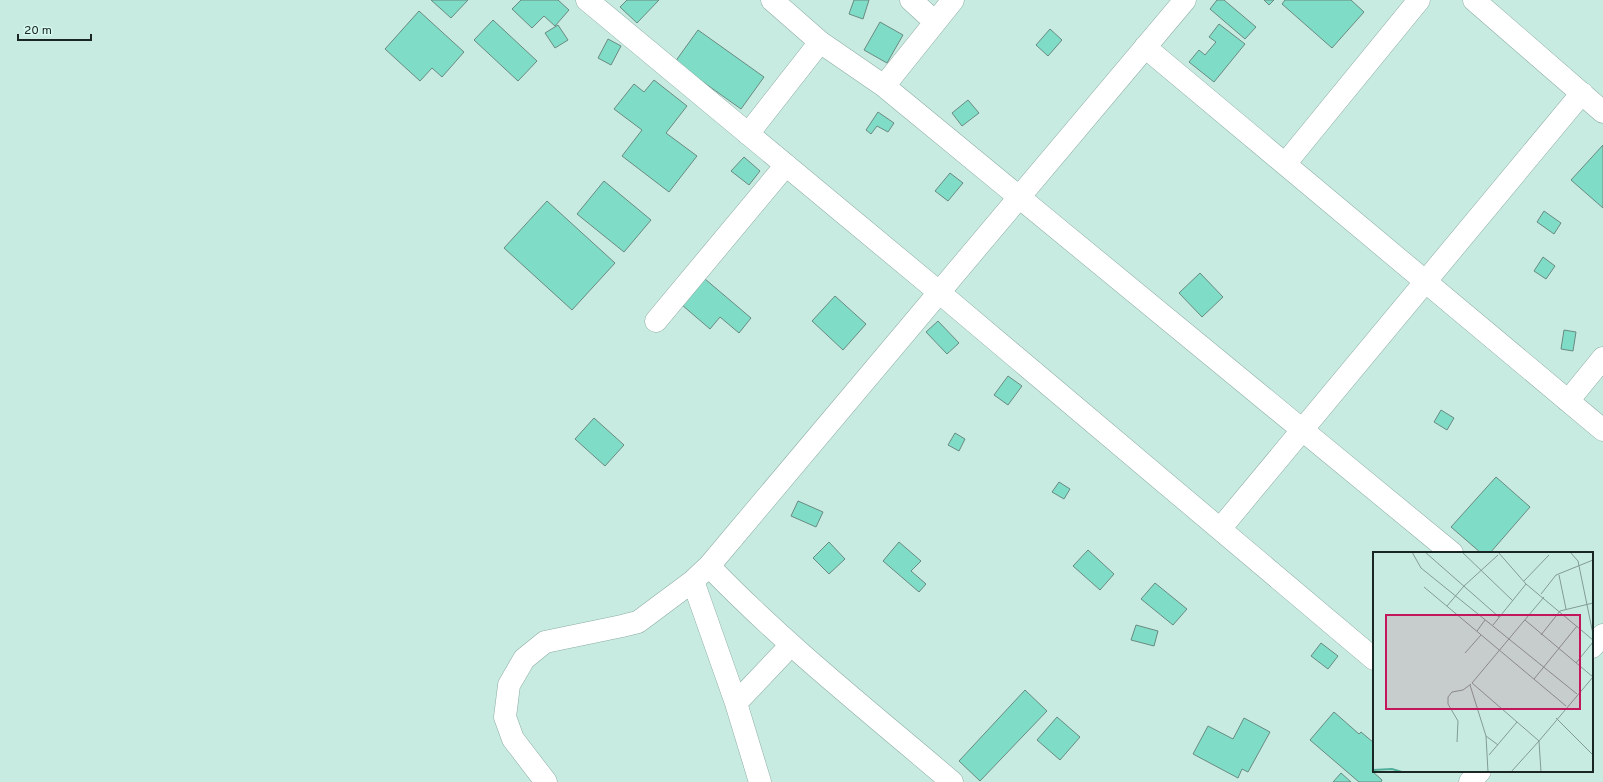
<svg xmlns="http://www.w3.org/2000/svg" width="1603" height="782" viewBox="0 0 1603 782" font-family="Overpass,sans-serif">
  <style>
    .building { fill: #7fddc7; stroke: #698a81 }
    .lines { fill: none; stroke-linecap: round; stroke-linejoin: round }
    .street-casing { stroke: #8cada4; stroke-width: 23 }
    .street { stroke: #fff; stroke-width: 22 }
    .inset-river { fill: none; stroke: #4faf9a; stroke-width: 2 }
    .inset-road { fill: none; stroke: #829c95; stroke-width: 1 }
    .view { fill: #c2185b; fill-opacity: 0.15; stroke: #c2185b; stroke-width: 2 }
    .inset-edge { fill: none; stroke: #192623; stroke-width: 2 }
  </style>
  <rect width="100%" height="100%" fill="#c8ebe1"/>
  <path class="building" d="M431,0H468L451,18Z
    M521,0H558L569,10L555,26L544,16L532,28L512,9Z
    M627,0H659L637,23L620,7Z
    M854,0H869L863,19L849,14Z
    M1217,0H1224L1256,27L1245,39L1210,9Z
    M1264,0H1274L1269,5Z
    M1285,0H1351L1364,12L1332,48L1282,4Z
    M419,11L464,52L442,77L432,68L420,81L385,49Z
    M493,20L537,61L518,81L474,40Z
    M880,22L903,35L887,63L864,50Z
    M1219,24L1245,44L1214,82L1189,62L1199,50L1205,55L1216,42L1209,37Z
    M558,25L568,40L555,48L545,33Z
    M1050,29L1062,40L1048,56L1036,45Z
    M698,30L764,77L741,109L675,62Z
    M608,39L621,46L611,65L598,58Z
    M654,80L687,106L666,133L697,156L669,192L622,156L642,130L614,109L634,84L644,92Z
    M968,100L979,113L962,126L952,113Z
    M878,112L894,123L888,132L877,126L871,134L866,130Z
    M1603,145V208L1571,180Z
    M744,157L760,171L749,185L731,171Z
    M950,173L963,183L948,201L935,191Z
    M604,181L651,220L624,252L577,214Z
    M547,201L615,263L572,310L504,248Z
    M1544,211L1561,223L1554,234L1537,222Z
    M1543,257L1555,266L1546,279L1534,271Z
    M1200,273L1223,297L1202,317L1179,293Z
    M705,279L751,318L739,333L720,317L710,329L682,305Z
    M835,296L866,324L843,350L812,321Z
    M938,321L959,343L947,354L926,332Z
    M1564,330L1576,332L1573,351L1561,349Z
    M1008,376L1022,386L1008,405L994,395Z
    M1441,410L1454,418L1447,430L1434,422Z
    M594,418L624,445L605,466L575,439Z
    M955,433L965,439L959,451L948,445Z
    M1496,477L1530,507L1490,553H1481L1451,527Z
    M1059,482L1070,489L1064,499L1052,492Z
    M798,501L823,512L816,527L791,516Z
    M829,542L845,559L829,574L813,558Z
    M899,542L921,561L911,571L926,584L919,592L883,561Z
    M1088,550L1114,574L1100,590L1073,566Z
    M1155,583L1187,609L1173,625L1141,599Z
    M1136,625L1158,631L1154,646L1131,640Z
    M1321,643L1338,656L1328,669L1311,656Z
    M1025,690L1047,711L980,781L959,761Z
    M1334,712L1359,734L1361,732L1374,743V768L1372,771L1382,780L1381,782H1359L1310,740Z
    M1057,717L1080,737L1060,760L1037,740Z
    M1244,718L1270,732L1248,772L1242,769L1238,778L1193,754L1208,726L1233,739Z
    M1341,773L1351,782H1333Z"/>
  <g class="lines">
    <g class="street-casing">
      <path id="street" d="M587,0L940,293L1374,659
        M772,0L820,42L884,86L1452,553
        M911,0L935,22
        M1474,0L1603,112
        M1145,47L1603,430
        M884,86L953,0
        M748,134L820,42
        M1285,164L1419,0
        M656,321L786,165
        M1568,401L1603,358
        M1220,529L1582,93
        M693,581L736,703L760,782
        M1592,647L1603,635
        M736,703L791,645
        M546,782L513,739L505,717L509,685L524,659L545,642L622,626L638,622L693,581L709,566
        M952,782C870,712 784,644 709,566L1185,0
        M1470,782L1480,771"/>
    </g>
    <use href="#street" class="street"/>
  </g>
  <g transform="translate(1373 552)">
    <rect width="220" height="220" fill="#c8ebe1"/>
    <path class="inset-river" d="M0,218L19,217L29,220"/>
    <path class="inset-road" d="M39,0L48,16L204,142M52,0L126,65M89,0L140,49M125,0L153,32L220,88M197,0L205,9L220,82M186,23L193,57M151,29L176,3M51,35L193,154M168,42L183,23L220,8M74,54L91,34L125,3M152,68L220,125M120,73L153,32M104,79L112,68M168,83L187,59L220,51M92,101L108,83M203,111L220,90M161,127L204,74M97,133L113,184L115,220M183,166L220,203M113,184L125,193M84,190L85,169L75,152V145L79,140L90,138L98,132M116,203L144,170M138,220L166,189L99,131L171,45M168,220L166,189L220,125"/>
    <path class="view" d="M13,63H207V157H13Z"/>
    <rect width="220" height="220" class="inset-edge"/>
  </g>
  <path d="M18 34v6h73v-6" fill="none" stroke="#192623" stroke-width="2"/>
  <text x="24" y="34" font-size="12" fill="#192623" stroke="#d5f8ee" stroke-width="3" paint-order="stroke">20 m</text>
</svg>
